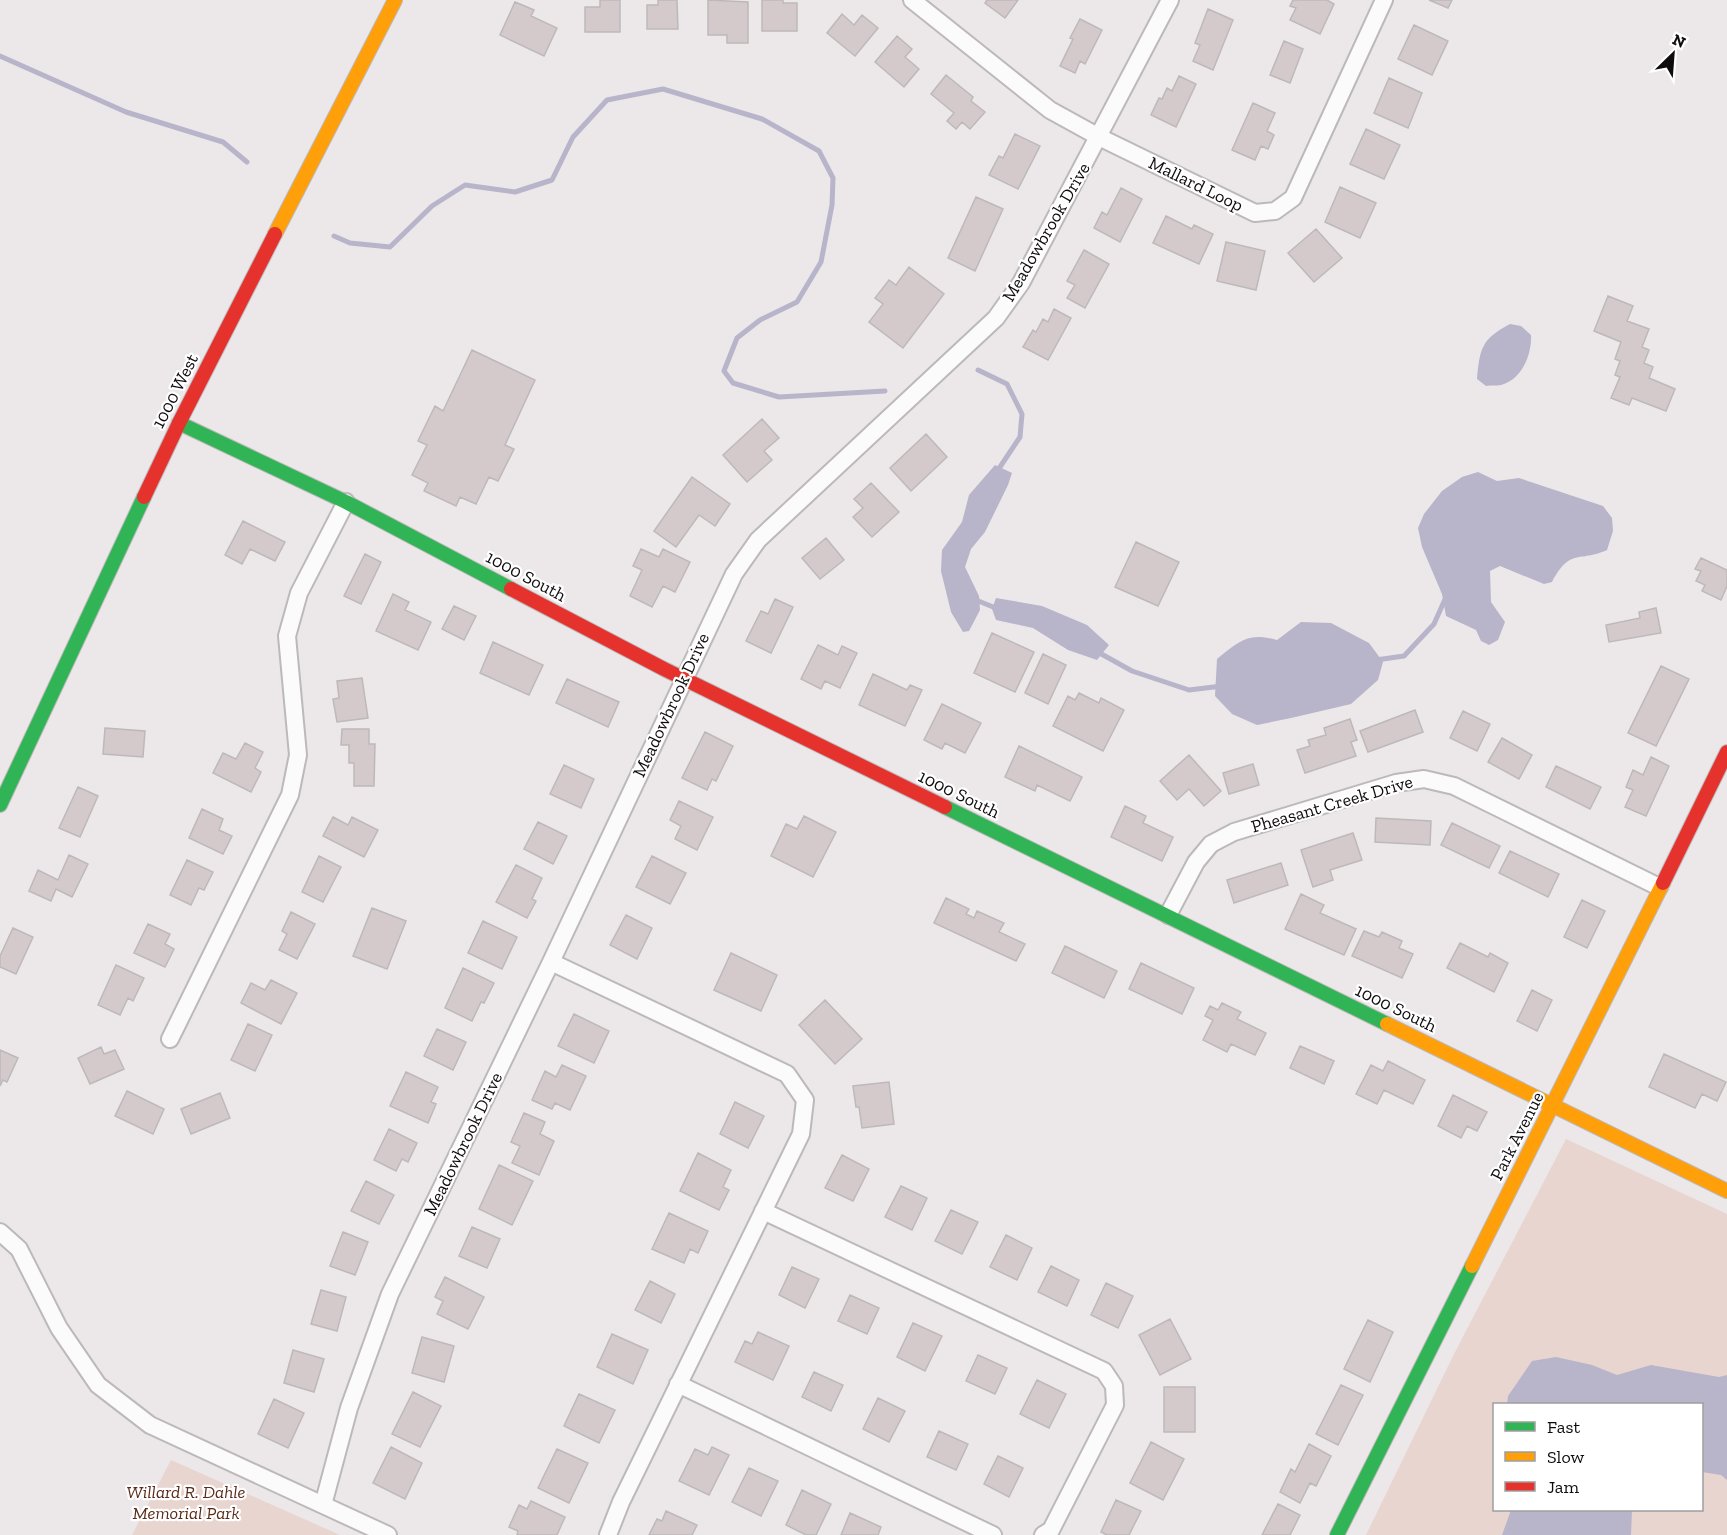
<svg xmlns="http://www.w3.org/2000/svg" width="1727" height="1535" viewBox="0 0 1727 1535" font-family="'Zilla Slab',serif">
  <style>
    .green { fill: #e8d5d0; fill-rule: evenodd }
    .water { fill: #b8b4ca }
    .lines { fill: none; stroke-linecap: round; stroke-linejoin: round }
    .stream { stroke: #b8b4ca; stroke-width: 5 }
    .building { fill: #d4cacb; stroke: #bdb9ba; stroke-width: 1.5 }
    .street-casing { stroke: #bdb9bb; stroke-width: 20 }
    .fast-casing { stroke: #bdb9bb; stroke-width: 16 }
    .slow-casing { stroke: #bdb9bb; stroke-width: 16 }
    .jam-casing { stroke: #bdb9bb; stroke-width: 16 }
    .street { stroke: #fcfbfc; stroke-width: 16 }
    .fast { stroke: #30b455; stroke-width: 14 }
    .slow { stroke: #ff9f0a; stroke-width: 14 }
    .jam { stroke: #e5322d; stroke-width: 14 }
    .labels { text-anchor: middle; stroke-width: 4.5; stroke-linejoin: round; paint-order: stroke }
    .street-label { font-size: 18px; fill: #0f0c0d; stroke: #fff }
    .park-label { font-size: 18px; font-style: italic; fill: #5a2b19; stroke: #fff }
  </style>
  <rect width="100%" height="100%" fill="#ece7e9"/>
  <path class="green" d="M1566,1139L1727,1214V1535H1366L1454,1354ZM1494,1404H1702V1510H1494Z
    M171,1460L340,1535H132Z"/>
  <path class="water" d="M1510,324L1521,326L1531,335C1532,354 1522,380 1501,385C1496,386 1491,385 1486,386L1477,379C1480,347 1482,339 1510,324Z
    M995,465L1012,473L1008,485L985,532L971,549L965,567L979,596L980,610L969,631L963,632L951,612L941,571L942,550L962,522L969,495Z
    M1478,472L1497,481L1519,478L1603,506L1612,518L1613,531L1607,550C1578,563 1571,547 1552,582L1544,584L1500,566L1490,571L1491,602L1505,622L1498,640L1489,645L1481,641L1476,630L1446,616L1442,594L1422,547L1418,528L1424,514L1442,491L1462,477Z
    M996,598L1042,606L1087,625L1109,645L1097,660L1068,650L1033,628L996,620L992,609Z
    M1301,622L1331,623L1369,643L1383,662L1378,680L1351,704L1291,718L1257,725L1232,714L1215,696L1217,659C1240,641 1247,632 1277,640Z
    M1556,1357L1592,1365L1617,1375L1651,1365L1719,1377L1727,1375V1480L1721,1475L1702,1472V1404H1507L1508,1396L1532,1361Z
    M1511,1510H1632L1631,1535H1502Z"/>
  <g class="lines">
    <path class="stream" d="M0,56L126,112L223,142L247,162
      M334,236L350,243L390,247L432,206L465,185L515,192L552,180L573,137L607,100L663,89L762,119L819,151L833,178L832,205L821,262L797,302L760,320L737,338L724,371L733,383L779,397L885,391
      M978,370L1007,384L1022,414L1020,437L996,473
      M976,600L998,609
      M1096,651L1132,671L1189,690L1222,686
      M1376,660L1404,656L1434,624L1446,597"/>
  </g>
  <path class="building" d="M600,0H620V32H585V7H600Z
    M658,0H677L678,29H647V5H658Z
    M708,0L748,2V43H727V35H708Z
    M762,0H783V3H797V31H762Z
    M987,0H1018L1005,18L985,3Z
    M1293,0H1327L1334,4L1320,34L1290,20L1296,8L1290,6Z
    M1429,0H1452L1448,8Z
    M515,2L534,10L531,16L557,28L544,56L500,35Z
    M1208,9L1233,20L1213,70L1193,61L1200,45L1195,43Z
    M842,14L854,25L862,15L878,28L855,56L827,33Z
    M1080,19L1102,30L1085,64L1080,61L1075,73L1060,66L1073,39L1070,38Z
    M1414,25L1448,41L1432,75L1398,59Z
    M897,36L912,49L905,57L919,69L904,87L875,62Z
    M1284,41L1303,49L1290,83L1270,75Z
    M946,75L973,97L971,101L985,112L970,129L962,122L956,129L947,121L954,113L931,94Z
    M1179,76L1196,84L1176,127L1151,115L1159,98L1162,99L1167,88L1172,91Z
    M1389,78L1422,93L1408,128L1374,113Z
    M1253,103L1275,113L1267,131L1274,135L1268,149L1261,146L1255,160L1232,150Z
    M1366,129L1400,145L1384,179L1350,164Z
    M1015,134L1040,146L1018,189L989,175L999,156L1003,158Z
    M1340,187L1376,203L1360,238L1325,222Z
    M1121,188L1142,199L1120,242L1094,228L1102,212L1107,215Z
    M976,197L1003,209L975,271L948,258Z
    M1166,216L1192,229L1194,225L1213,234L1199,264L1153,243Z
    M1316,229L1342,258L1314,282L1288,253Z
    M1226,242L1265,251L1256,290L1217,281Z
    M1084,250L1109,264L1085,308L1067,298L1075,285L1067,281Z
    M909,267L944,294L903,348L869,322L883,304L875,298L889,280L896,285Z
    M1608,296L1633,306L1627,321L1649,329L1642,347L1649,350L1644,363L1653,367L1649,378L1675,389L1666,411L1632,398L1629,405L1611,398L1620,377L1615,375L1620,361L1615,359L1621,342L1594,331Z
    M1054,309L1071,318L1048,360L1023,347L1033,330L1036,332L1043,319L1048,322Z
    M472,350L535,380L505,445L514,449L498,481L489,477L476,504L460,497L456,506L424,491L428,483L412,475L427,445L418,441L435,406L443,411Z
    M762,419L779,438L764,451L772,460L747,482L723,455Z
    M926,434L947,457L911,491L890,468Z
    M692,477L730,504L715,526L699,515L676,547L654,531Z
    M871,483L899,512L872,537L853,517L863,508L854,499Z
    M243,521L285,542L275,561L250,549L242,564L225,555Z
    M826,538L844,560L820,579L802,558Z
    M1136,542L1179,562L1158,606L1115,587Z
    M641,549L659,557L663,549L690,562L675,592L663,586L652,607L630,596L642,570L633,566Z
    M365,554L381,562L361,604L344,596Z
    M1701,558L1727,570V586L1721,600L1702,591L1705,585L1696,581L1701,571L1695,569Z
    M393,594L409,602L405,610L431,622L418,650L376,631Z
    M775,599L793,607L771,653L746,641L761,611L768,614Z
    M454,606L476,616L464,640L442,629Z
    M1656,608L1661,633L1609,642L1606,625L1640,618L1639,612Z
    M992,633L1034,652L1015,692L974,673Z
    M493,642L543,665L529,695L480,673Z
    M818,645L838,655L842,646L857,653L840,688L825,681L821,689L801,679Z
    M1043,654L1066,665L1048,704L1025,693Z
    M1661,666L1689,679L1656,746L1628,733Z
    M873,674L907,690L910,685L922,690L905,726L859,705Z
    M362,678L368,718L337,722L333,699L339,698L337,681Z
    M567,679L619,702L608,727L556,703Z
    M1079,693L1099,703L1101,698L1124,710L1103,751L1053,726L1068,696L1075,700Z
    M942,704L981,723L965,753L945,743L942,749L924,740Z
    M1415,710L1423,732L1368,752L1360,731Z
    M1463,711L1490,724L1477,751L1450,738Z
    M1350,719L1357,740L1351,742L1356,756L1305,773L1297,750L1310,746L1308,740L1326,735L1324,728Z
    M105,728L145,731L143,757L103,754Z
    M342,729H369V744H375L374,786H354V763H349V745H341Z
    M705,732L733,746L716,781L712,779L707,790L682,778Z
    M1502,738L1532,755L1519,779L1488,762Z
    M245,743L263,752L255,768L261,772L251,792L213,773L223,753L236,759Z
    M1019,746L1082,777L1070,801L1037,785L1035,791L1005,777Z
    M1189,755L1221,791L1204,806L1189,789L1177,800L1160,781Z
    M1651,757L1669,766L1646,816L1625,807L1633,790L1626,787L1633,770L1643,775Z
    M1253,764L1259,785L1229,794L1223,773Z
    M564,765L594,779L581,808L550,794Z
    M1556,766L1601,787L1590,809L1546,787Z
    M78,787L98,796L80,837L59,828Z
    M679,801L713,817L697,850L675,839L681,826L670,820Z
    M1125,806L1146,816L1143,823L1173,837L1162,861L1111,837Z
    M202,809L223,819L219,830L232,836L223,854L189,838Z
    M804,816L836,832L813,877L771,856L786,824L797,829Z
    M333,817L348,825L352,817L378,830L364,857L323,836Z
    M1376,818L1431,821L1430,845L1375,842Z
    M538,822L567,836L553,864L524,849Z
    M1452,823L1500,846L1489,868L1441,845Z
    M1353,833L1362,860L1330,870L1333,880L1313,887L1301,850Z
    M1510,851L1559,874L1548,897L1499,873Z
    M69,855L88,864L72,897L56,889L51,901L29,891L38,870L58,880Z
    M319,856L341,867L323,902L302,892Z
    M652,856L686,873L670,904L636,887Z
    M187,860L213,872L204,890L199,888L191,905L170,895Z
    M1281,863L1288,885L1234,903L1227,880Z
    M516,865L542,878L532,899L536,901L527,918L496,902Z
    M1301,894L1324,905L1320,913L1356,929L1344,955L1285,929Z
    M946,898L969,909L966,914L974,918L977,911L1004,923L999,932L1025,944L1016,961L934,923Z
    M1582,900L1605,911L1587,948L1564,937Z
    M372,908L406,921L387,969L353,956Z
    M291,912L315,924L297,959L279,950L287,934L282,931Z
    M626,915L652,928L637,959L610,945Z
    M483,921L517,937L502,969L468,953Z
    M148,924L170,934L165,944L174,949L165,967L134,953Z
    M13,928L33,937L16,974L0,967V956Z
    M1364,931L1379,937L1382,932L1402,941L1399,948L1413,954L1402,978L1352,956Z
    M1460,943L1488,957L1490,953L1508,963L1494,992L1447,968Z
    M1065,946L1117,971L1104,998L1052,973Z
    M731,953L777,975L761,1011L714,990Z
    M1141,963L1194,988L1182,1014L1129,989Z
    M116,965L144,978L133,1001L128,998L120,1015L98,1005Z
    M463,968L494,983L484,1003L481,1002L472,1021L445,1008Z
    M271,980L297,993L281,1024L241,1003L251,983L265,990Z
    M1532,990L1552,1000L1537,1031L1517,1021Z
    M825,1000L862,1039L835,1064L799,1025Z
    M1222,1003L1241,1012L1237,1019L1266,1033L1255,1055L1231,1044L1227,1052L1203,1040L1213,1020L1205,1016L1210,1006L1218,1010Z
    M574,1014L609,1031L594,1063L558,1046Z
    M248,1024L272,1035L255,1071L231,1060Z
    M437,1029L466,1042L453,1070L424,1056Z
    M1300,1046L1334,1061L1324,1084L1290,1068Z
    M101,1047L104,1054L115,1050L124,1069L90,1084L78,1058Z
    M0,1050L18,1058L7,1082L3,1080L0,1086Z
    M1664,1054L1726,1082L1717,1101L1702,1094L1695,1108L1649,1087Z
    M1388,1061L1425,1080L1413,1104L1384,1090L1377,1104L1356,1094L1371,1065L1383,1071Z
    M562,1065L586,1076L570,1110L555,1103L552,1109L532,1100L545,1071L556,1077Z
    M406,1072L438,1087L431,1102L436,1104L428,1123L390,1106Z
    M889,1082L894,1124L862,1128L859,1107H856L853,1086Z
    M127,1091L164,1109L153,1134L115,1116Z
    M220,1093L230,1118L191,1134L181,1109Z
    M1453,1095L1487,1112L1477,1131L1467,1126L1461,1138L1438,1126Z
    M735,1102L764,1116L748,1148L720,1134Z
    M524,1113L545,1122L540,1134L554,1141L539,1175L512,1163L520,1146L511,1142Z
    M389,1129L417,1143L408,1162L402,1159L396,1171L374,1160Z
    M698,1153L731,1170L723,1187L729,1190L719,1210L680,1191Z
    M842,1155L869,1169L853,1201L825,1188Z
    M499,1165L533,1181L512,1225L479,1209Z
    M366,1181L394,1195L379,1224L351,1211Z
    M901,1186L927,1198L912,1230L885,1217Z
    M951,1210L978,1222L962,1254L935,1241Z
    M669,1213L708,1231L698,1253L690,1249L684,1263L652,1249Z
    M472,1227L500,1239L487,1268L459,1256Z
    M343,1232L368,1242L355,1275L330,1266Z
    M1006,1235L1032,1248L1017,1280L990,1267Z
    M1051,1266L1079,1280L1067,1306L1038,1292Z
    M792,1267L819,1279L805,1308L779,1295Z
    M445,1277L484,1297L468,1329L437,1314L443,1301L435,1297Z
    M650,1281L675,1294L661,1323L635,1310Z
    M1106,1283L1133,1296L1118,1328L1091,1315Z
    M321,1290L346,1297L337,1331L311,1324Z
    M850,1295L879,1308L867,1334L838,1321Z
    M1170,1319L1191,1359L1160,1375L1139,1335Z
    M1368,1320L1393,1332L1370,1382L1344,1369Z
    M913,1323L942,1336L925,1371L897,1357Z
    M758,1332L789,1346L773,1380L735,1362L745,1341L752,1344Z
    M612,1334L648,1350L633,1384L597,1367Z
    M422,1337L454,1346L444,1382L412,1373Z
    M293,1350L324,1359L314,1392L284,1383Z
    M978,1355L1007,1368L995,1394L966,1381Z
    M814,1372L843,1385L831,1411L802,1397Z
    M1037,1380L1066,1394L1049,1428L1020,1414Z
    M1341,1385L1363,1395L1338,1445L1316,1434Z
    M1164,1387H1195V1432H1164Z
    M413,1392L441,1406L420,1447L392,1434Z
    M579,1394L615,1410L599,1443L564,1426Z
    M878,1398L905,1411L889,1442L863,1429Z
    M274,1399L304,1413L288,1448L258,1434Z
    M939,1431L968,1444L956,1470L927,1457Z
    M1151,1442L1184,1459L1163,1500L1130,1483Z
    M1309,1444L1331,1456L1316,1486L1310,1483L1300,1503L1280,1492L1291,1469L1295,1472Z
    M391,1447L422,1463L405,1499L373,1483Z
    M712,1447L729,1455L709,1495L679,1481L695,1449L708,1455Z
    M557,1449L588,1463L569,1503L538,1488Z
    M998,1456L1023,1468L1009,1497L984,1484Z
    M749,1468L778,1481L761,1516L732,1502Z
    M802,1490L831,1504L816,1535H806L786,1525Z
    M1116,1500L1141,1511L1129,1535H1107L1101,1532Z
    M531,1501L565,1517L557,1535H517L518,1531L509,1527L519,1505L527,1509Z
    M1278,1504L1300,1515L1290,1535H1262Z
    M666,1511L697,1525L692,1535H649L657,1519L662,1521Z
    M850,1513L881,1527L878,1535H841Z"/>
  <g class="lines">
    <g class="street-casing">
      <path id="street" d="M912,0L1050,110L1099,137L1255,213L1275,211L1293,198L1384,0
        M1168,915L1196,862L1211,844L1234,832L1396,783L1424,779L1454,786L1659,887
        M551,962L787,1074L805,1100L801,1134L621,1502L608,1535
        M170,1039L290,795L298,755L287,636L299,593L346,502
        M763,1211L1104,1371L1114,1386L1115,1405L1051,1530L1043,1535
        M0,1232L19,1249L59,1328L98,1385L150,1425L388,1535
        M678,1384L993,1535
        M323,1505L349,1408L390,1294L551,962L734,574L758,540L996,318L1021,283L1170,0"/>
    </g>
    <g class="fast-casing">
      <path id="fast" d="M179,423L346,502L511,589
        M0,805L144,497
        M945,807L1387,1024
        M1337,1535L1472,1266"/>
    </g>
    <g class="slow-casing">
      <path id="slow" d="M275,234L395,0
        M1387,1024L1727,1191
        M1472,1266L1663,883"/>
    </g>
    <g class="jam-casing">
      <path id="jam" d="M144,497L179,423L275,234
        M511,589L664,669L945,807
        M1663,883L1727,752"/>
    </g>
    <use href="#street" class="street"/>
    <use href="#fast" class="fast"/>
    <use href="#slow" class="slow"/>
    <use href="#jam" class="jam"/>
  </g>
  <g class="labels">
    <g class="street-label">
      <text transform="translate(1196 184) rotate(26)" y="6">Mallard Loop</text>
      <text transform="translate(1046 232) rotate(-60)" y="6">Meadowbrook Drive</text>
      <text transform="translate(175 391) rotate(-63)" y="6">1000 West</text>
      <text transform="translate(526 576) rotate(28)" y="6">1000 South</text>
      <text transform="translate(671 705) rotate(-65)" y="6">Meadowbrook Drive</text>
      <text transform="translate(959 794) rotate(26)" y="6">1000 South</text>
      <text transform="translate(1332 804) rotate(-16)" y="6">Pheasant Creek Drive</text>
      <text transform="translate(1396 1008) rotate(26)" y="6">1000 South</text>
      <text transform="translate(1517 1136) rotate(-63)" y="6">Park Avenue</text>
      <text transform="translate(463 1144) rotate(-64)" y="6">Meadowbrook Drive</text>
    </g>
    <g class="park-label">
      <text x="186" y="1498">Willard R. Dahle<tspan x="186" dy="21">Memorial Park</tspan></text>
    </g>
  </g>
  <rect x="1493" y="1403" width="210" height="108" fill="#ffffff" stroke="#9f9e9e" stroke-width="1.5"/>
  <rect x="1505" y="1422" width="30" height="9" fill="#30b455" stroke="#9f9e9e" stroke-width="1.5"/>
  <text x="1547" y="1433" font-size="18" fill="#0f0c0d">Fast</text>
  <rect x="1505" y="1452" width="30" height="9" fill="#ff9f0a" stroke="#9f9e9e" stroke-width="1.5"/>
  <text x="1547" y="1463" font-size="18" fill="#0f0c0d">Slow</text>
  <rect x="1505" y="1482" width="30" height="9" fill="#e5322d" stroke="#9f9e9e" stroke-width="1.5"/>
  <text x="1547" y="1493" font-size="18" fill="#0f0c0d">Jam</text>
  <g transform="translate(1673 54) rotate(25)" stroke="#ffffff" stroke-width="4.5" paint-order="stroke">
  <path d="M0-4.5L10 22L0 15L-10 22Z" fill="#0f0c0d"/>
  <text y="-9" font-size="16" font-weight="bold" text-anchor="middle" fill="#0f0c0d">N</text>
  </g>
</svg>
